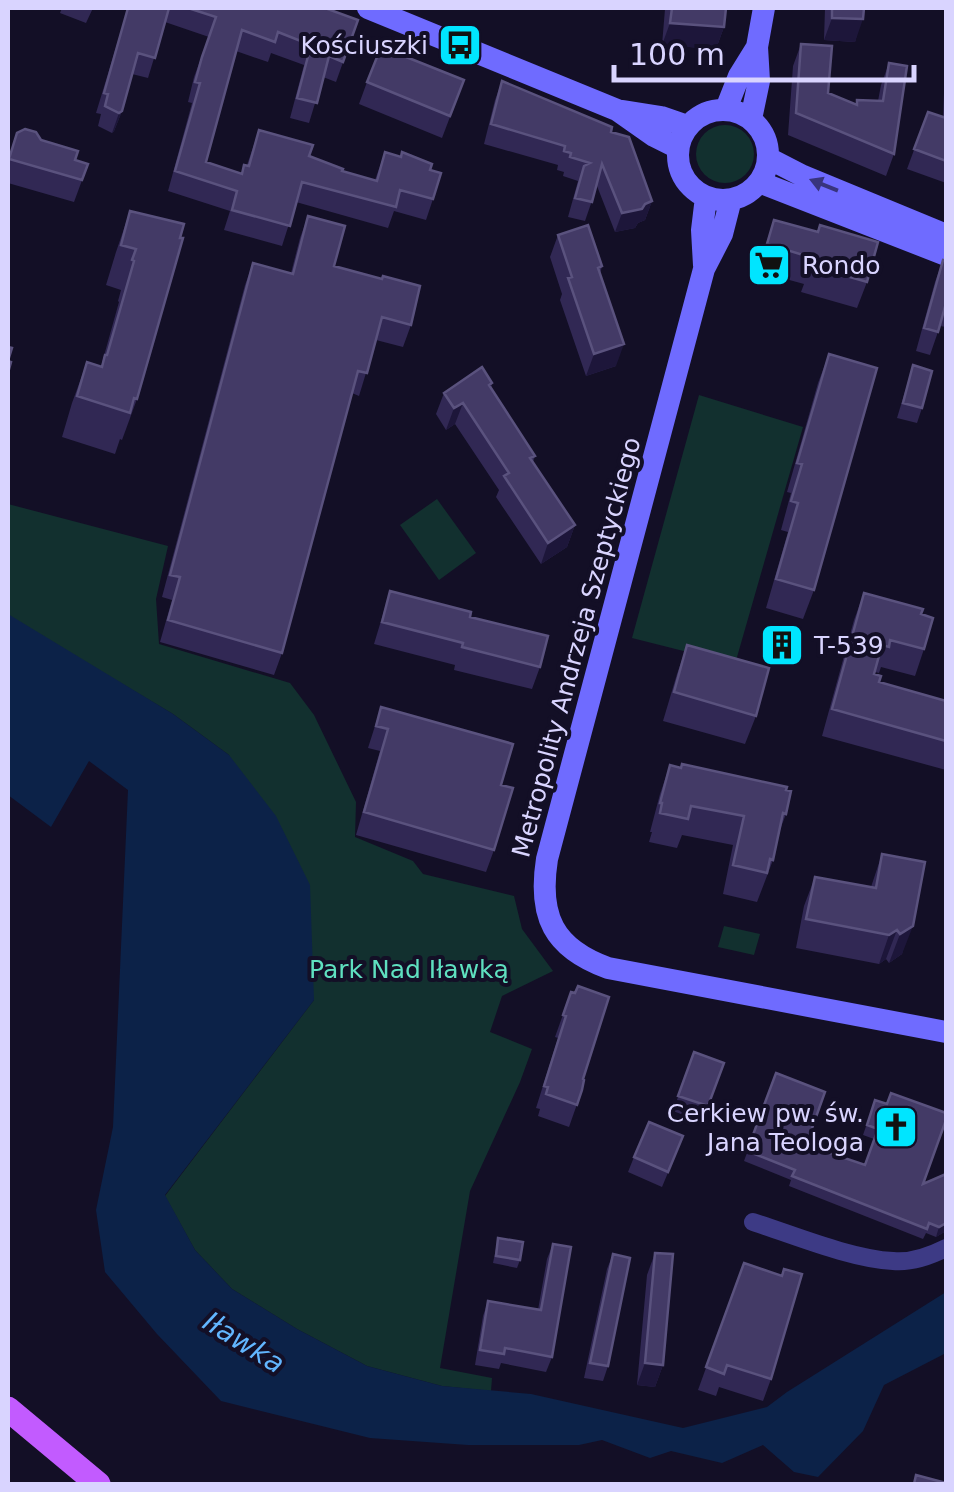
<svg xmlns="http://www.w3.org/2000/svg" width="954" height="1492" viewBox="0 0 954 1492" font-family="'DejaVu Sans',sans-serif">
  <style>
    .green { fill: #12302f }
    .water { fill: #0c2248 }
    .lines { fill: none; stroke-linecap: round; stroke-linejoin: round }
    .street { stroke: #3d3a85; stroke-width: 18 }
    .secondary { stroke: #6f6bff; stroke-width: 22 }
    .primary { stroke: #c25bff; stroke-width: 25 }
    .wall { fill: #312854 }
    .shaded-wall { fill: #1d163a }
    .building { fill: #433a66; stroke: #5a527e; stroke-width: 2.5 }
    .oneway { fill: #38347d }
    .labels { text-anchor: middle; stroke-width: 8; stroke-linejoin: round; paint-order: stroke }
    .poi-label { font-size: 25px; fill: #d9d4ff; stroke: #130f26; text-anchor: end }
    .street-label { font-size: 25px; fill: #d9d4ff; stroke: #130f26 }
    .park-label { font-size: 25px; fill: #5fe0c0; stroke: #130f26 }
    .water-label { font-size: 28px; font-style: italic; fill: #62b6ff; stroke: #130f26 }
  </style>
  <rect width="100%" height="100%" fill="#130f26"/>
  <path class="green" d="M696 154a29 29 0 1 1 58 0a29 29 0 1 1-58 0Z
    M699,395L803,427L735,664L632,638Z
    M437,499L476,553L439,580L400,525Z
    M8,504L168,546L156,599L159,644L290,683L314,715L356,802L355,837L413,861L423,874L514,896L522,929L553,971L502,996L490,1032L532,1049L520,1082L470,1191L440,1368L492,1378L491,1391L442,1386L367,1366L297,1329L232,1289L195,1250L165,1196L314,1000L229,755L173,714L8,616Z
    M724,926L760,934L754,955L718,947Z"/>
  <path class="water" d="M8,614L173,714L229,755L276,816L310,885L314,1000L165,1195L195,1250L232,1289L297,1329L367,1366L442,1386L531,1394L683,1428L767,1407L787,1392L946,1292V1353L884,1385L863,1431L818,1477L794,1472L763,1445L722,1463L671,1451L650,1458L602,1440L579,1445H468L370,1438L221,1401L157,1334L105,1272L96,1210L113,1127L128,790L89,761L51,827L8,795Z"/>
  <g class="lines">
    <path class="street" d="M753,1222C794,1235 851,1259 893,1261C912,1263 930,1256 946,1248"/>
    <path class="secondary" d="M368,8L617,110L654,136L678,148
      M726,109L739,76L757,47
      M678 155a45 45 0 1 1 90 0a45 45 0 1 1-90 0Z
      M623,111L661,117L687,126
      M751,119L759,81L757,47L764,8
      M768,158L803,176L946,235
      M759,182L946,255
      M731,199L722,234L704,269L547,859C538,916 553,948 608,968L946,1032
      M704,265L702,230L706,197"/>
    <path class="primary" d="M8,1409L98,1484"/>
  </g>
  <path class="wall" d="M62,8H93L86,23L60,13Z
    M128,8H325L358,20L336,82L323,77L309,123L290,118L304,65L271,53L268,62L236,51L206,162L241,174L247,165L259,130L342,171L375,180L385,152L430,170L433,199L426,220L394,211L388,228L296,202L282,246L224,230L230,211L168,191L192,103L188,102L194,77L209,37L165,22L148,78L132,74L122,111L114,131L112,133L98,126L101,114L96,113Z
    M652,8H726L724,27L716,49L662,45L665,9Z
    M825,8H864L855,42L824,40Z
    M801,44L828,93L856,104L878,101L881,85L889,63L894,154L886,176L788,135L793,66Z
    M946,44V183L907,169L928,112L943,117Z
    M464,80L442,138L359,104L367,82Z
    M502,81L611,132L652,201L645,220L638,223L635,228L615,232L597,186L585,221L568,217L578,181L563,176L564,172L557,170L558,165L484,144L495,100Z
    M17,133L41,140L75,160L88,164L74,202L8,183V160Z
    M130,211L184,224L137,399L122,440L120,439L115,454L62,437L72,403L87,362L101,367L102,363L119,302L118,301L121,290L106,285L116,252Z
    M308,216L334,266L411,325L403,347L376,340L359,396L352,393L282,653L274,675L160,642L172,600L162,597L245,285L253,263L291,273L300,238Z
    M774,220L867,282L857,308L801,292L804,284L757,271Z
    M558,235L602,266L600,274L616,366L586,376L560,300L562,294L550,257Z
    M943,260L946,261V327L940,326L930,355L916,351L935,282Z
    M829,354L814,590L803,619L766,608L788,532L781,530L791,493L787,492L818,383Z
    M913,365L922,408L917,423L897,418Z
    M492,383L491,388L535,456L533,462L575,525L567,547L541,564L496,497L499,490L455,424L446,430L436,414L444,393Z
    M390,591L470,617L540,667L532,689L454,670L455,665L374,644Z
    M864,593L921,614L924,649L915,676L881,667L879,673L875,672L874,674L879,682L946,701V770L822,736L854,620Z
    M687,645L756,716L745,744L663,721L677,674Z
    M381,707L501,785L494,850L486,872L356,835L380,751L368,748Z
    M670,765L786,814L778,835L773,860L757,902L723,894L733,845L682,835L677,848L649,842L652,832H650L660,794Z
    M882,854L925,862L902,954L889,963L886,959L879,964L796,948L804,906L815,877L871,887Z
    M571,992L583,1079L582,1090L569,1127L538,1116L540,1109L536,1108L558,1038L555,1037Z
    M694,1052L724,1063L702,1122L673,1111Z
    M776,1073L806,1145L865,1165L874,1139L863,1135L875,1100L923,1184L946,1231L936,1237L926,1233L923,1239L789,1186L791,1180L744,1161Z
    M677,1151L662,1187L628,1172L634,1157Z
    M498,1238L520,1260L517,1268L493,1263Z
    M553,1244L552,1357L546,1372L501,1363L499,1369L475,1365L483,1316L488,1301L538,1310L547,1259Z
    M655,1253L663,1365L655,1387L637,1385L647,1275Z
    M613,1254L608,1366L603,1381L584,1378L607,1269Z
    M744,1263L771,1379L763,1401L719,1387L716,1396L698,1390Z"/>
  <path class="shaded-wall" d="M832,18L863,19L855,42L824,40Z
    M670,23L724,27L716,49L662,45Z
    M122,111L114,131L112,133L119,113Z
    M652,201L645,220L638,223L635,228L615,232L622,213Z
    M624,344L616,366L586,376L594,354Z
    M463,403L455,424L446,430L454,408Z
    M575,525L567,547L541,564L548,543Z
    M913,926L902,954L889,963L900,934Z
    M897,930L886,959L879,964L889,935Z
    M946,1223V1231L936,1237L939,1227Z
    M645,1363L663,1365L655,1387L637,1385Z"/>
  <path class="building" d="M128,8H169L155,58L138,53L122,111L119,113L105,106L108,94L104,93Z
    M188,8H325L358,20L343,62L329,56L317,103L297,98L311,45L278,32L275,42L242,30L206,162L242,174L244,165L249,166L259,130L313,145L309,156L343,169L342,171L377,181L385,152L401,157L402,152L432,164L430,170L441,173L433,199L400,190L396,207L302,182L290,226L232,210L237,191L175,171L200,83L195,82L202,57L216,17Z
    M672,8H726L724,27L670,23Z
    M832,8H864L863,19L832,18Z
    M801,44L832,46L828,93L857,105V100L883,101L889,63L907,66L894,154L796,113Z
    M381,47L464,80L450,116L367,82Z
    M502,81L612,127L611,132L629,137L652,201L645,204L642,209L622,213L602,164L592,202L575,198L584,166L590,163L570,157L571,153L564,151L565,146L491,124Z
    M928,112L946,118V161L914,149Z
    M25,129L36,132L41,140L78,151L75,160L88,164L82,180L9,159L17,133Z
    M130,211L184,224L180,238H183L137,399L134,398L130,413L77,396L87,362L102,367L105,355H107L134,261L132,260L136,249L121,245Z
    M308,216L345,226L334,266L382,279L383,276L420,286L411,325L382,317L367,373L358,371L282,653L168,620L180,577L170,575L253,263L293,274Z
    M774,220L818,232L820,225L878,242L867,282L811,266L813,258L767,244Z
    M588,225L602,266L598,268L624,344L594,354L568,278L572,277L558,235Z
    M943,260L946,261V303L938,332L924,328Z
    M8,347L12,348L8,361L11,362L8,373Z
    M829,354L877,368L814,590L776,579L798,503L791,501L802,464L797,463Z
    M913,365L932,371L922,408L903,403Z
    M482,367L492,383L489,385L535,456L530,458L575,525L548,543L504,476L509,473L463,403L454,408L444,393Z
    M390,591L471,612L470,617L548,636L540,667L462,647L463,643L382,622Z
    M864,593L923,609L921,614L933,618L924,649L890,640L889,647L882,645L874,674L881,676L879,682L946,701V741L832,709Z
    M687,645L769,668L756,716L674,692Z
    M381,707L513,744L501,785L513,788L494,850L364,812L388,729L376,726Z
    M682,764L787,787L786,790L791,791L786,814L783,813L773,860L770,859L767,873L733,865L744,816L691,806L688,819L660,813L662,803H660L670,765L681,768Z
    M882,854L925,862L913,926L900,934L897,930L889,935L806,919L815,877L876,888Z
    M578,986L609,997L583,1079L584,1080L582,1090L577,1105L546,1094L548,1087L544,1086L566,1016L563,1015L571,992L575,993Z
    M694,1052L724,1063L708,1106L678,1096Z
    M776,1073L825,1092L806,1145L865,1165L878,1129L867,1125L875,1100L887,1104L891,1093L946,1113V1120L923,1184L946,1174V1223L939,1227L929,1223L927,1229L792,1176L795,1170L747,1151Z
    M649,1122L683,1136L668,1172L634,1157Z
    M498,1238L523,1242L520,1260L496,1256Z
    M553,1244L571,1247L552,1357L505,1348L504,1354L480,1350L488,1301L541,1310Z
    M655,1253L673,1254L663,1365L645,1363Z
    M613,1254L630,1258L608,1366L590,1363Z
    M744,1263L782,1276L784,1269L802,1274L771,1379L727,1365L724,1374L706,1367Z
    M916,1475L946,1483V1484H914Z"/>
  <defs><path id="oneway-solid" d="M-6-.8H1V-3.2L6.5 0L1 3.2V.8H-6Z" transform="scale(2.5)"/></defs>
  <use class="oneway" href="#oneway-solid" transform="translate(824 185) rotate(-158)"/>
  <defs>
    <g id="bus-square" transform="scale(2.25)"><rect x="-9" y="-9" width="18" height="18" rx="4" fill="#00e5ff" stroke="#130f26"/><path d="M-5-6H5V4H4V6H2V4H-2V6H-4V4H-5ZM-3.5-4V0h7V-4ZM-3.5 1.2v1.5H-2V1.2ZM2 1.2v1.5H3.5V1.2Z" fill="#111"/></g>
    <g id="supermarket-square" transform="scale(2.25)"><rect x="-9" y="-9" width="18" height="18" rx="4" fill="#00e5ff" stroke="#130f26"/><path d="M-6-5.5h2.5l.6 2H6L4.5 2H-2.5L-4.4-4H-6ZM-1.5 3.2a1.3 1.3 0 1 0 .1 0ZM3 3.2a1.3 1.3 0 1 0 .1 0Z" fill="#111"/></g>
    <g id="building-square" transform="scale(2.25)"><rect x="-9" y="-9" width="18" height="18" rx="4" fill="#00e5ff" stroke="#130f26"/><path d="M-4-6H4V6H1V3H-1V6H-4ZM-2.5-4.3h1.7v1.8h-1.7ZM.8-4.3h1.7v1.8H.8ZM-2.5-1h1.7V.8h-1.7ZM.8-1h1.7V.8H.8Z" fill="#111"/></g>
    <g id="church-square" transform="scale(2.25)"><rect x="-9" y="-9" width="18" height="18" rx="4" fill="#00e5ff" stroke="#130f26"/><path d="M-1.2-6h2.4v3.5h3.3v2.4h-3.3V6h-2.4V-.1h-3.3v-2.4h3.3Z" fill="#111"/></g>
  </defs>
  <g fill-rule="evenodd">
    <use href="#bus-square" x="460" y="45"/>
    <use href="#supermarket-square" x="769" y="265"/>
    <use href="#building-square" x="782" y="645"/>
    <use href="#church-square" x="896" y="1127"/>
  </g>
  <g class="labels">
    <g class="poi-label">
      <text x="428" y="54">Kościuszki</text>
      <text x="802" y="274" text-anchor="start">Rondo</text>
      <text x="814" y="654" text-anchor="start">T-539</text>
      <text x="864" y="1122">Cerkiew pw. św.<tspan x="864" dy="29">Jana Teologa</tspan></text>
    </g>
    <g class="street-label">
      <text transform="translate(576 647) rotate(-75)" y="9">Metropolity Andrzeja Szeptyckiego</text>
    </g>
    <g class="park-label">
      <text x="409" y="978">Park Nad Iławką</text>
    </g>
    <g class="water-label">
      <text transform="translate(244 1342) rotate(32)" y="10">Iławka</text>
    </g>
  </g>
  <rect width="954" height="1492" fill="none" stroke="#d9d4ff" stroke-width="20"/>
  <path d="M614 65v15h300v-15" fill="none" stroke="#d9d4ff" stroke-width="5"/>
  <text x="629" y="65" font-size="30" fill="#d9d4ff" stroke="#130f26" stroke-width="8" paint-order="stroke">100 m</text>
</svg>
